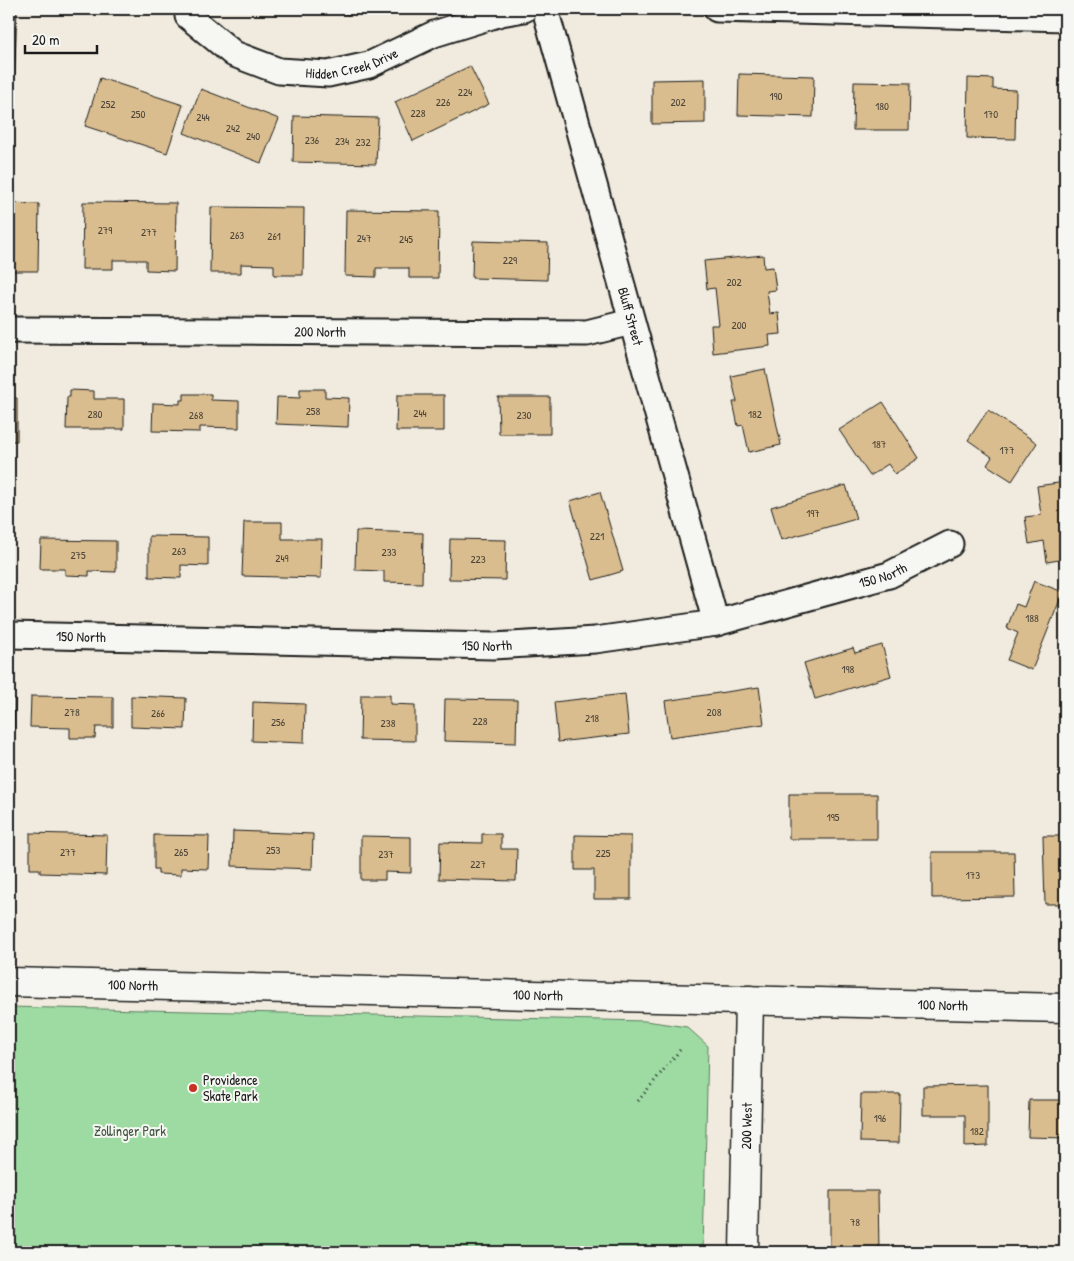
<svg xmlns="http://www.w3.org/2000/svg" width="1074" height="1261" viewBox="0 0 1074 1261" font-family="'Patrick Hand',sans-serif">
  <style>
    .green { fill: #9ddba3; stroke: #5c7c60 }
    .building { fill: #dabd8e; stroke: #1c1c1c }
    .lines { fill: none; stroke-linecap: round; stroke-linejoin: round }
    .street-casing { stroke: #1c1c1c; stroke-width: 29 }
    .secondary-casing { stroke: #1c1c1c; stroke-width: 31 }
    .path { stroke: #1c1c1c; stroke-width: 3; stroke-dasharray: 1 4; stroke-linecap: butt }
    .street { stroke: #f6f6f2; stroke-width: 25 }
    .secondary { stroke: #f6f6f2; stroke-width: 28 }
    .poi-dot { fill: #c8321e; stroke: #f6f6f2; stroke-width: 2 }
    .labels { text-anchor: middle; stroke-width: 4; stroke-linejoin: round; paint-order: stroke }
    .number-label { font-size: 11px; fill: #4c4438 }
    .street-label { font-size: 14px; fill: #1c1c1c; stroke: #f6f6f2 }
    .poi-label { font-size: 14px; fill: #1c1c1c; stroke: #f6f6f2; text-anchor: start }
    .park-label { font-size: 14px; fill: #435544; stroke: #f6f6f2 }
  </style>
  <rect width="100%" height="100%" fill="#f0ebde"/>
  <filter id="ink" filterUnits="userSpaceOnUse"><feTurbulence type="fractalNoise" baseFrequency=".02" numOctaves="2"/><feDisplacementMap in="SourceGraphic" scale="10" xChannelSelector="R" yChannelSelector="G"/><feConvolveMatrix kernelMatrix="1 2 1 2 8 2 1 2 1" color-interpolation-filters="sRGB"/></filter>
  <g filter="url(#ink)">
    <path class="green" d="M9,1007L646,1021L687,1027L708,1046L703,1252H9Z"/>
    <path class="building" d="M9,9H17L11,166H9Z
      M320,9H351L349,15Z
      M470,66L489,104L413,141L395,102Z
      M739,74L814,76L813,117L738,115Z
      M100,78L183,105L167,153L85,126Z
      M968,78L993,79V89L1016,90L1015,139L967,138Z
      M705,79V123L652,124V80Z
      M854,82L910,83L909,130H853Z
      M201,89L279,119L261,163L184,133Z
      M294,116L378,118L376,164L293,162Z
      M83,202L176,203L175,271L146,270V260H113V269H82Z
      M9,203L39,204L38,271H9Z
      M211,207L304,208L303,275H274V265L241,264V273H210Z
      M346,210L439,211L438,278H409V268H376V277L345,276Z
      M473,241L548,243L547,280L472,278Z
      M763,255L764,268L773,267L776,290L767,291L770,314L779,313L781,334L769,335L770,346L713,353L711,325H719L715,288L707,289L704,261Z
      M765,369L781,445L749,452L743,425L738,426L733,402H737L731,376Z
      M300,389H325V397L349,398L348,427L276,424L277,397L300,398Z
      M70,390L94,391V399H124V429H66L67,397H70Z
      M184,394H211V400L239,401V428L200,427V432L152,431L153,403L180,404V400H184Z
      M397,395H444V431H396Z
      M498,397H550V434H499Z
      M9,398H17V441H9Z
      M883,402L919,458L895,474L888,464L870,476L839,430Z
      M988,410L1037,443L1012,481L987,465L992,457L968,440Z
      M1065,482V559L1047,562L1044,541L1029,544L1025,517L1041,515L1037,486Z
      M846,485L856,519L781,540L771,507Z
      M600,492L623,571L593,580L570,501Z
      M244,522H282V539H322L321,578L242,576Z
      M356,531L423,533L422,583L384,582V571L355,570Z
      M149,536L208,537V566L181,565V578L149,577Z
      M450,539L506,540L505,580L449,579Z
      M41,540L116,541V572L89,571V576L65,575V569H40Z
      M1034,581L1063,592L1032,670L1007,660L1018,633L1007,628L1016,604L1024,607Z
      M882,645L891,676L815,699L804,663L853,648L855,653Z
      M759,687L764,724L670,737L665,701Z
      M625,694L629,734L558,742L554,702Z
      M361,695H390V704L415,705V741L360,740Z
      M31,696L113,697V727H96L95,738H70V728L30,727Z
      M131,696L186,698L185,729L131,727Z
      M9,699H15L14,732L9,731Z
      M445,699L517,700L516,743L444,741Z
      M253,702L305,704L304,743L252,741Z
      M789,794H877V839H789Z
      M233,831L313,834L312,869L232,866Z
      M30,833L107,835L106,875L40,873V869H30Z
      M482,834H501V849H517L516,881L439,879L440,842L482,843Z
      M154,835L209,836L208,869L181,868V875L158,874V869H154Z
      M575,835L631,836V899H594V870H575Z
      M361,836L411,837V873L385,872V880H361Z
      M1043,836H1065V904H1045Z
      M932,852H1014L1015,897L932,898Z
      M988,1085V1146L965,1147V1115H923V1086Z
      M861,1094H900L899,1143L860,1142Z
      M1029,1100H1065V1138L1028,1137Z
      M830,1191H878L879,1252H830Z"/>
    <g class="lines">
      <g class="street-casing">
        <g id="street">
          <path id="s1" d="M545,9L716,623"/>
          <path d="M717,9L1065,18"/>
          <path id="s2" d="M188,16L234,54L279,71L328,74L369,65L434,34L501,13L524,9"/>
          <path id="s3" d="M9,330L587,333L631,322"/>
          <path id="s4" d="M9,635L493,646L595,640L716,623L889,575L950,544"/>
        </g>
      </g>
      <g class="secondary-casing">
        <g id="secondary">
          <path id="s5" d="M9,982L1065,1008"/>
          <path id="s6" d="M744,1252L749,1000"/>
        </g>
      </g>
      <path class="path" d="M638,1101L680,1050"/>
      <use href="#street" class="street"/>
      <use href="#secondary" class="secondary"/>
    </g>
  </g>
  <circle class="poi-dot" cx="193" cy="1088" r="5"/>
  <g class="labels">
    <g class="number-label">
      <text x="465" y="96">224</text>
      <text x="776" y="100">190</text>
      <text x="443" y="106">226</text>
      <text x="678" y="106">202</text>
      <text x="108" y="108">252</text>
      <text x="882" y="110">180</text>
      <text x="418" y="117">228</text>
      <text x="138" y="118">250</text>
      <text x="991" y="118">170</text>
      <text x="203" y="121">244</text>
      <text x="233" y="132">242</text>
      <text x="253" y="140">240</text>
      <text x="312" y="144">236</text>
      <text x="342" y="145">234</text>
      <text x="363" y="146">232</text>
      <text x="105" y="234">279</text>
      <text x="149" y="236">277</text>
      <text x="237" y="239">263</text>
      <text x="274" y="240">261</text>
      <text x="364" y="242">247</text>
      <text x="406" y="243">245</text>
      <text x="510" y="264">229</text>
      <text x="734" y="286">202</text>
      <text x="739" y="329">200</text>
      <text x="313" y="415">258</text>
      <text x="420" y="417">244</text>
      <text x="95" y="418">280</text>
      <text x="755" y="418">182</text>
      <text x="196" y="419">268</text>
      <text x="524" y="419">230</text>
      <text x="879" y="448">187</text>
      <text x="1007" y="454">177</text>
      <text x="813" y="517">197</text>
      <text x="597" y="540">221</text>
      <text x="179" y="555">263</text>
      <text x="389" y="556">233</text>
      <text x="78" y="559">275</text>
      <text x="282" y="562">249</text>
      <text x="478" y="563">223</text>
      <text x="1032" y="622">188</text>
      <text x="848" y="673">198</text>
      <text x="72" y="716">278</text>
      <text x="714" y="716">208</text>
      <text x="158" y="717">266</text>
      <text x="592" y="722">218</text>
      <text x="480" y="725">228</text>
      <text x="278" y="726">256</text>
      <text x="388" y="727">238</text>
      <text x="833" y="821">195</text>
      <text x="273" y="854">253</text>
      <text x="68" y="856">277</text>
      <text x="181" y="856">265</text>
      <text x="603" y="857">225</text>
      <text x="386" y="858">237</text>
      <text x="478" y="868">227</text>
      <text x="973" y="879">173</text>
      <text x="880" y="1122">196</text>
      <text x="977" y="1135">182</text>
      <text x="855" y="1226">78</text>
    </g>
    <g class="street-label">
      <text dy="5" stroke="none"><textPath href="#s2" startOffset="182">Hidden Creek Drive</textPath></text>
      <text dy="5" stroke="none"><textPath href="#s1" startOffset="319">Bluff Street</textPath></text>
      <text dy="5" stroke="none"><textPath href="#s3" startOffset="311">200 North</textPath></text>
      <text dy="5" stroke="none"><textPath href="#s4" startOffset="882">150 North</textPath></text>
      <text dy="5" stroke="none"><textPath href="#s4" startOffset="72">150 North</textPath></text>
      <text dy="5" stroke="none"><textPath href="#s4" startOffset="478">150 North</textPath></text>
      <text dy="5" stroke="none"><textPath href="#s5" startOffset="124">100 North</textPath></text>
      <text dy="5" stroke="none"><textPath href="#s5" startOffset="529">100 North</textPath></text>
      <text dy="5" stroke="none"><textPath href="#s5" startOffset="934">100 North</textPath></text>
      <text dy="5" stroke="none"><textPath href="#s6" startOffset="126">200 West</textPath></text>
    </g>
    <g class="poi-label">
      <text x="203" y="1085">Providence<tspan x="203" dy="16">Skate Park</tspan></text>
    </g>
    <g class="park-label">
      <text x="130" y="1136">Zollinger Park</text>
    </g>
  </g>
  <rect width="1074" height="1261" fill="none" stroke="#f6f6f2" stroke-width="30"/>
  <rect x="15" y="15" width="1044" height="1231" fill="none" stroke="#1c1c1c" stroke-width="2" filter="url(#ink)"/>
  <path d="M25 45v8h72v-8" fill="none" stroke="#1c1c1c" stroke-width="2.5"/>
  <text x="32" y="45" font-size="15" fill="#1c1c1c" stroke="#f6f6f2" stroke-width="4" paint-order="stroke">20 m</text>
</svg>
